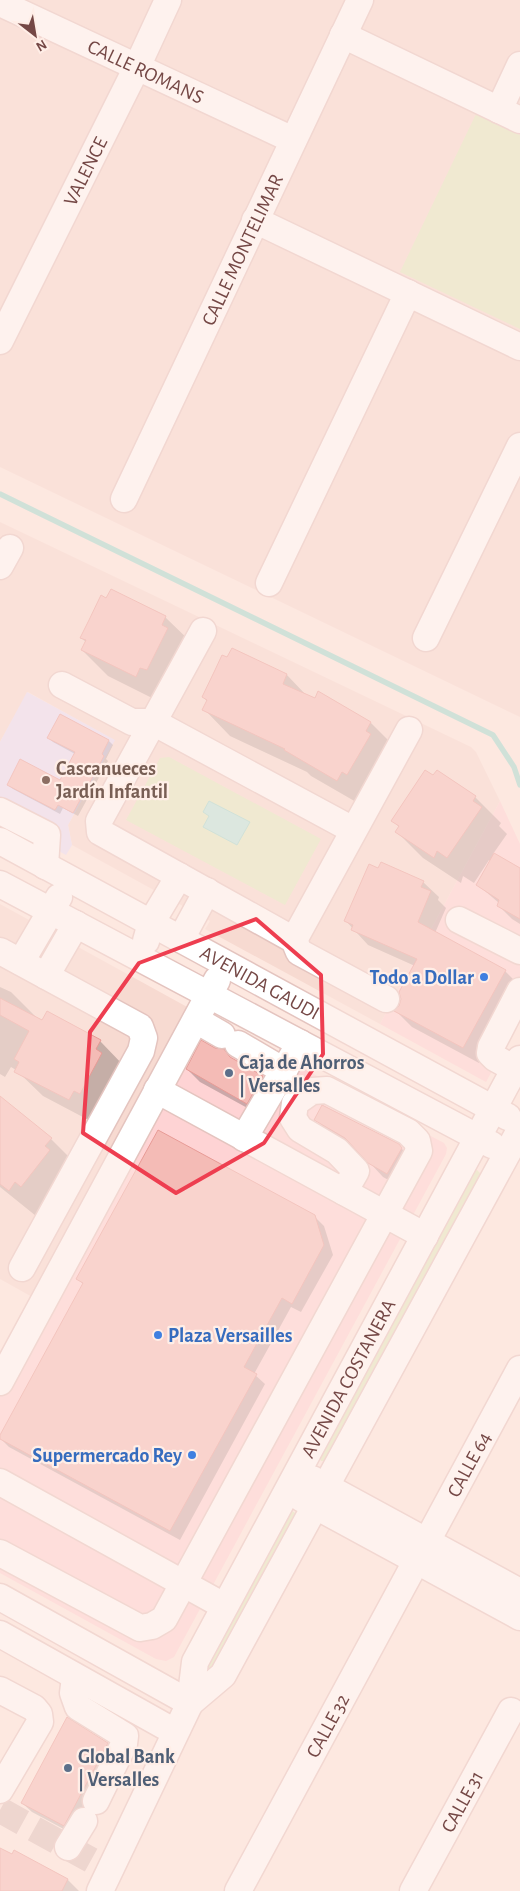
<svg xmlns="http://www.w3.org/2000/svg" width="520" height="1891" viewBox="0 0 520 1891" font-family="'Alegreya Sans',sans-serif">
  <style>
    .residential { fill: #f7dad1 }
    .commercial { fill: #fed3d4 }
    .education { fill: #e6ddf9 }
    .green { fill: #dfebbe }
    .water { fill: #b4e7de; stroke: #9adacf }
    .shadow { fill: #0003 }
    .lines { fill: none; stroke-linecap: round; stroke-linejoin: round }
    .stream { stroke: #9adacf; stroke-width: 5.5 }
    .building { fill: #f4bbb6; stroke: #e79b96 }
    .minor-tunnel { stroke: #dbc0ba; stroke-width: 26; stroke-dasharray: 26 13; stroke-linecap: butt }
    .minor-casing { stroke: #e4c4bf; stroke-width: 29 }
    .minor { stroke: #fff; stroke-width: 26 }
    .marked { fill: none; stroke: #ee3e50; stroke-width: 4; stroke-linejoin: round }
    .education-dot { fill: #8d6e63; stroke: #ffeee7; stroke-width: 2 }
    .shop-dot { fill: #3f7fe0; stroke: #ffeee7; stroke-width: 2 }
    .service-dot { fill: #5c6f8a; stroke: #ffeee7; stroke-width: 2 }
    .labels { text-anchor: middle; stroke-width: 4.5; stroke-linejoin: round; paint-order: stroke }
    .street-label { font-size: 20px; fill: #754846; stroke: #ffeee7 }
    .education-label { font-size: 20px; font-weight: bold; fill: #785e54; stroke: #ffeee7; text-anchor: start }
    .shop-label { font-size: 20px; font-weight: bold; fill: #366cbe; stroke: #ffeee7; text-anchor: end }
    .service-label { font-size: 20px; font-weight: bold; fill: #4e5e75; stroke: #ffeee7; text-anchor: start }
  </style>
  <rect width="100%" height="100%" fill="#fde8e0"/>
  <path class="residential" d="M0,0H520V717L0,467Z
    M0,522L471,747L476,752L500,801L380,1024L205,929L210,921L72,845L68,825L114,740L28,692L0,742Z
    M0,904L189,1008L34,1298L0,1279Z"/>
  <path class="commercial" d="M500,801L520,844V1019L486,1082L380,1024Z
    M189,1008L444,1143L447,1148L446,1154L174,1657L166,1661L156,1659L0,1573V1360Z"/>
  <path class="education" d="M27,692L115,740L68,825L72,845L66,855L0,818V742Z"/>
  <path class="green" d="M476,114L520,135V329L400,272Z
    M169,757L321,839L285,905L126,820L160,758Z
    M477,1170L480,1173L481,1178L329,1461H321L319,1454L471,1172Z
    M291,1510L295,1513L296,1517L213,1676L203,1675Z"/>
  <path class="water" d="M209,801L250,822L237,845L203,827L209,816L203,812Z"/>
  <path class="shadow" d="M165,617L192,643L162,703L108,676L82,650L86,642L81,638Z
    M232,650L287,675L307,696L315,699L319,693L371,723L397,749L363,806L311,776L307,772L230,736L204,709L208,702L203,697Z
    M61,715L109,741L113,745L106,759L108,761L78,816L63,808L60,814L13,789L8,785L60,782L75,754L53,742L49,738Z
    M475,797L501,823L499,826L507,834L493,854L520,869V924L512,919L498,905L499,903L478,885L491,862L489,860L474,883L463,876L461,883L423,858L397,832L400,828L392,820Z
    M423,882L439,897L438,900L446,908L435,933L505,971L520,986L479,1063L412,1027L396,1011L401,1006L415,966L368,945L345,920Z
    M0,987L11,992L37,1018L100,1041L126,1068L96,1124L43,1096L16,1070L11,1067L5,1077L0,1074Z
    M215,1049L224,1051L233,1060L262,1077L275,1090L260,1115L200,1082L187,1069Z
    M0,1106L51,1139L77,1165L36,1216L0,1187Z
    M315,1119L402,1149L415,1162L401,1187L383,1177L358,1150L329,1133Z
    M314,1216L324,1226L333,1255L301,1312L291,1307L254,1374L265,1384L180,1540L9,1447L0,1438L84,1285L78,1279Z
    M107,1744L116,1753L73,1834L32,1812L22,1803Z
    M0,1849L12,1856L14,1852L68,1880L79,1891H0Z"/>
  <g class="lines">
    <path class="stream" d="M0,494L493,735L514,767L520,785"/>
  </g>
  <path class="building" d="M111,589L166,616L162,625L168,628L147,670L140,668L136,677L81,650L86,640L80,638L89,620L101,595L106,598Z
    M232,648L287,674L283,684L315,698L318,691L371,722L366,731L371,734L347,775L342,772L337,781L284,750L285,749L202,710L207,700L202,697L215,670L222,655L227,657Z
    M60,714L109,740L102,754L104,756L73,813L58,805L55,810L7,785L20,759L60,780L75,752L47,738Z
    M425,770L433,775L437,770L476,796L473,801L482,807L447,858L437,851L434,858L395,832L399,826L391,821Z
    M494,853L520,868V919L497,906L499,900L476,885Z
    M381,862L424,881L421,887L431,891L418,922L506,970L463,1048L394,1011L399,1006L401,999L399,992L417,959L351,930L353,925L344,921L369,864L378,868Z
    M0,998L42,1020L47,1011L101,1040L96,1049L102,1053L80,1094L74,1091L69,1100L14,1072L19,1062L14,1059L29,1031L0,1015Z
    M201,1040L215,1048L224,1049L230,1057L263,1076L247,1104L186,1069Z
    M0,1096L52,1138L45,1146L50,1150L21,1187L15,1182L9,1191L0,1184Z
    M322,1105L399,1144L402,1148L387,1174L368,1163L345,1138L314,1120Z
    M158,1130L315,1215L324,1245L292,1304L282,1298L244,1367L257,1374L170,1531L0,1439V1435L83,1283L76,1279Z
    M67,1717L108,1743L64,1826L21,1803Z
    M0,1848L12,1854L14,1850L68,1879L62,1891H0Z"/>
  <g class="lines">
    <path class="minor-tunnel" d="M0,1810L109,1870"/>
    <g class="minor-casing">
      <g id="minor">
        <path id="s1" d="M0,3L293,140"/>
        <path d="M343,35L520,120"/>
        <path d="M499,110L520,65"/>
        <path d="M255,220L520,347"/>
        <path id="s2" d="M0,341L137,67L168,0"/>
        <path id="s3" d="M124,499L360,0"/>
        <path d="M0,566L10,548"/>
        <path d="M269,583L408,293"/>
        <path d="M203,631L99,821L100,832L294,940L299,952L386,999"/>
        <path d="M426,638L520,446"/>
        <path d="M62,685L132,722H153L353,830"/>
        <path d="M0,811L47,835L45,866"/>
        <path id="s4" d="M0,841L508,1117"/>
        <path d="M0,884L492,1145"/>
        <path d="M459,920L520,951"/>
        <path d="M181,939L207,891"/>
        <path d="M294,940L409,730"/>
        <path d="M146,941L151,923L179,876"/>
        <path d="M0,951L140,1027L144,1038L141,1051L22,1268"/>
        <path d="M21,962L59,897"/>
        <path d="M46,976L76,924"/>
        <path d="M196,1020L222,1035"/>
        <path d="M238,1044L284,1071"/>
        <path d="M515,1069L495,1058L490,1053L491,1047L520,991"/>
        <path d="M157,1090L425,1236"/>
        <path d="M244,1138L300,1043"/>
        <path d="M0,1382L217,980"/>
        <path d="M312,1479L520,1592"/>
        <path d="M0,1482L224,1606"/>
        <path d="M301,1498L520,1617"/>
        <path d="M0,1553L140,1628L152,1626L164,1619L419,1151L417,1141L408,1132L327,1090L312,1091L295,1103L293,1118L300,1129L337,1151L356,1171L344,1192"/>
        <path d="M0,1597L190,1703"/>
        <path d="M0,1634L175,1732"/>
        <path d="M75,1677L73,1693L78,1707L125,1736L124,1744L96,1801"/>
        <path d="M0,1690L34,1708L39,1714L40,1722L0,1790"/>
        <path d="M190,1703L223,1675L520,1130"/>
        <path d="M68,1847L84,1821"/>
        <path id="s5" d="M100,1891L190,1703L195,1662L520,1059"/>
        <path id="s6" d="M238,1891L520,1369"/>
        <path id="s7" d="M413,1891L511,1711"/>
      </g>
    </g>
    <use href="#minor" class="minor"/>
  </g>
  <path d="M0 0H520V1891H0ZM256,919L321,975L323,1054L264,1143L176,1193L83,1133L90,1032L139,963Z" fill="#fde8e0" fill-opacity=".55" fill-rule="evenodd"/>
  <path class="marked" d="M256,919L321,975L323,1054L264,1143L176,1193L83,1133L90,1032L139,963Z"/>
  <circle class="education-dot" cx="46" cy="780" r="5"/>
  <g class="shop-dot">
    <circle cx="484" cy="977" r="5"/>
    <circle cx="158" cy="1335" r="5"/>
    <circle cx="192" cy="1455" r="5"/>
  </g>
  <g class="service-dot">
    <circle cx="229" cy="1073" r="5"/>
    <circle cx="68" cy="1768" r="5"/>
  </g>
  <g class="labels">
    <g class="street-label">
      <text dy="7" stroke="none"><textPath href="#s1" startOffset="161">CALLE ROMANS</textPath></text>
      <text dy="7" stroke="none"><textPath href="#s2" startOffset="190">VALENCE</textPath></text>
      <text dy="7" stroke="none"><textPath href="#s3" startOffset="276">CALLE MONTELIMAR</textPath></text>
      <text dy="7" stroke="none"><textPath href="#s4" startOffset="296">AVENIDA GAUDI</textPath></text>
      <text dy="7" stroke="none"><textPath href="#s5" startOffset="572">AVENIDA COSTANERA</textPath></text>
      <text dy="7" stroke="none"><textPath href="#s6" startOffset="485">CALLE 64</textPath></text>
      <text dy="7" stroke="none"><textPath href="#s6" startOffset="188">CALLE 32</textPath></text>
      <text dy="7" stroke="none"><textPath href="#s7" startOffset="102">CALLE 31</textPath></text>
    </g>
    <g class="education-label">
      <text x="56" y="775">Cascanueces<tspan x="56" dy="23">Jardín Infantil</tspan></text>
    </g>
    <g class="shop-label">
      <text x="474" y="984">Todo a Dollar</text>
      <text x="168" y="1342" text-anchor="start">Plaza Versailles</text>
      <text x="182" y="1462">Supermercado Rey</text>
    </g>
    <g class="service-label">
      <text x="239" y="1069">Caja de Ahorros<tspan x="239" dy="23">| Versalles</tspan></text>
      <text x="78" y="1763">Global Bank<tspan x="78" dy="23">| Versalles</tspan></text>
    </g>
  </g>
  <g transform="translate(35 35) rotate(149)" stroke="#ffeee7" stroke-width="4" paint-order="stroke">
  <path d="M0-4L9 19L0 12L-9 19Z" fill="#754846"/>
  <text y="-8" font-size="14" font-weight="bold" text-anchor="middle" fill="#754846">N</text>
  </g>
</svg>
